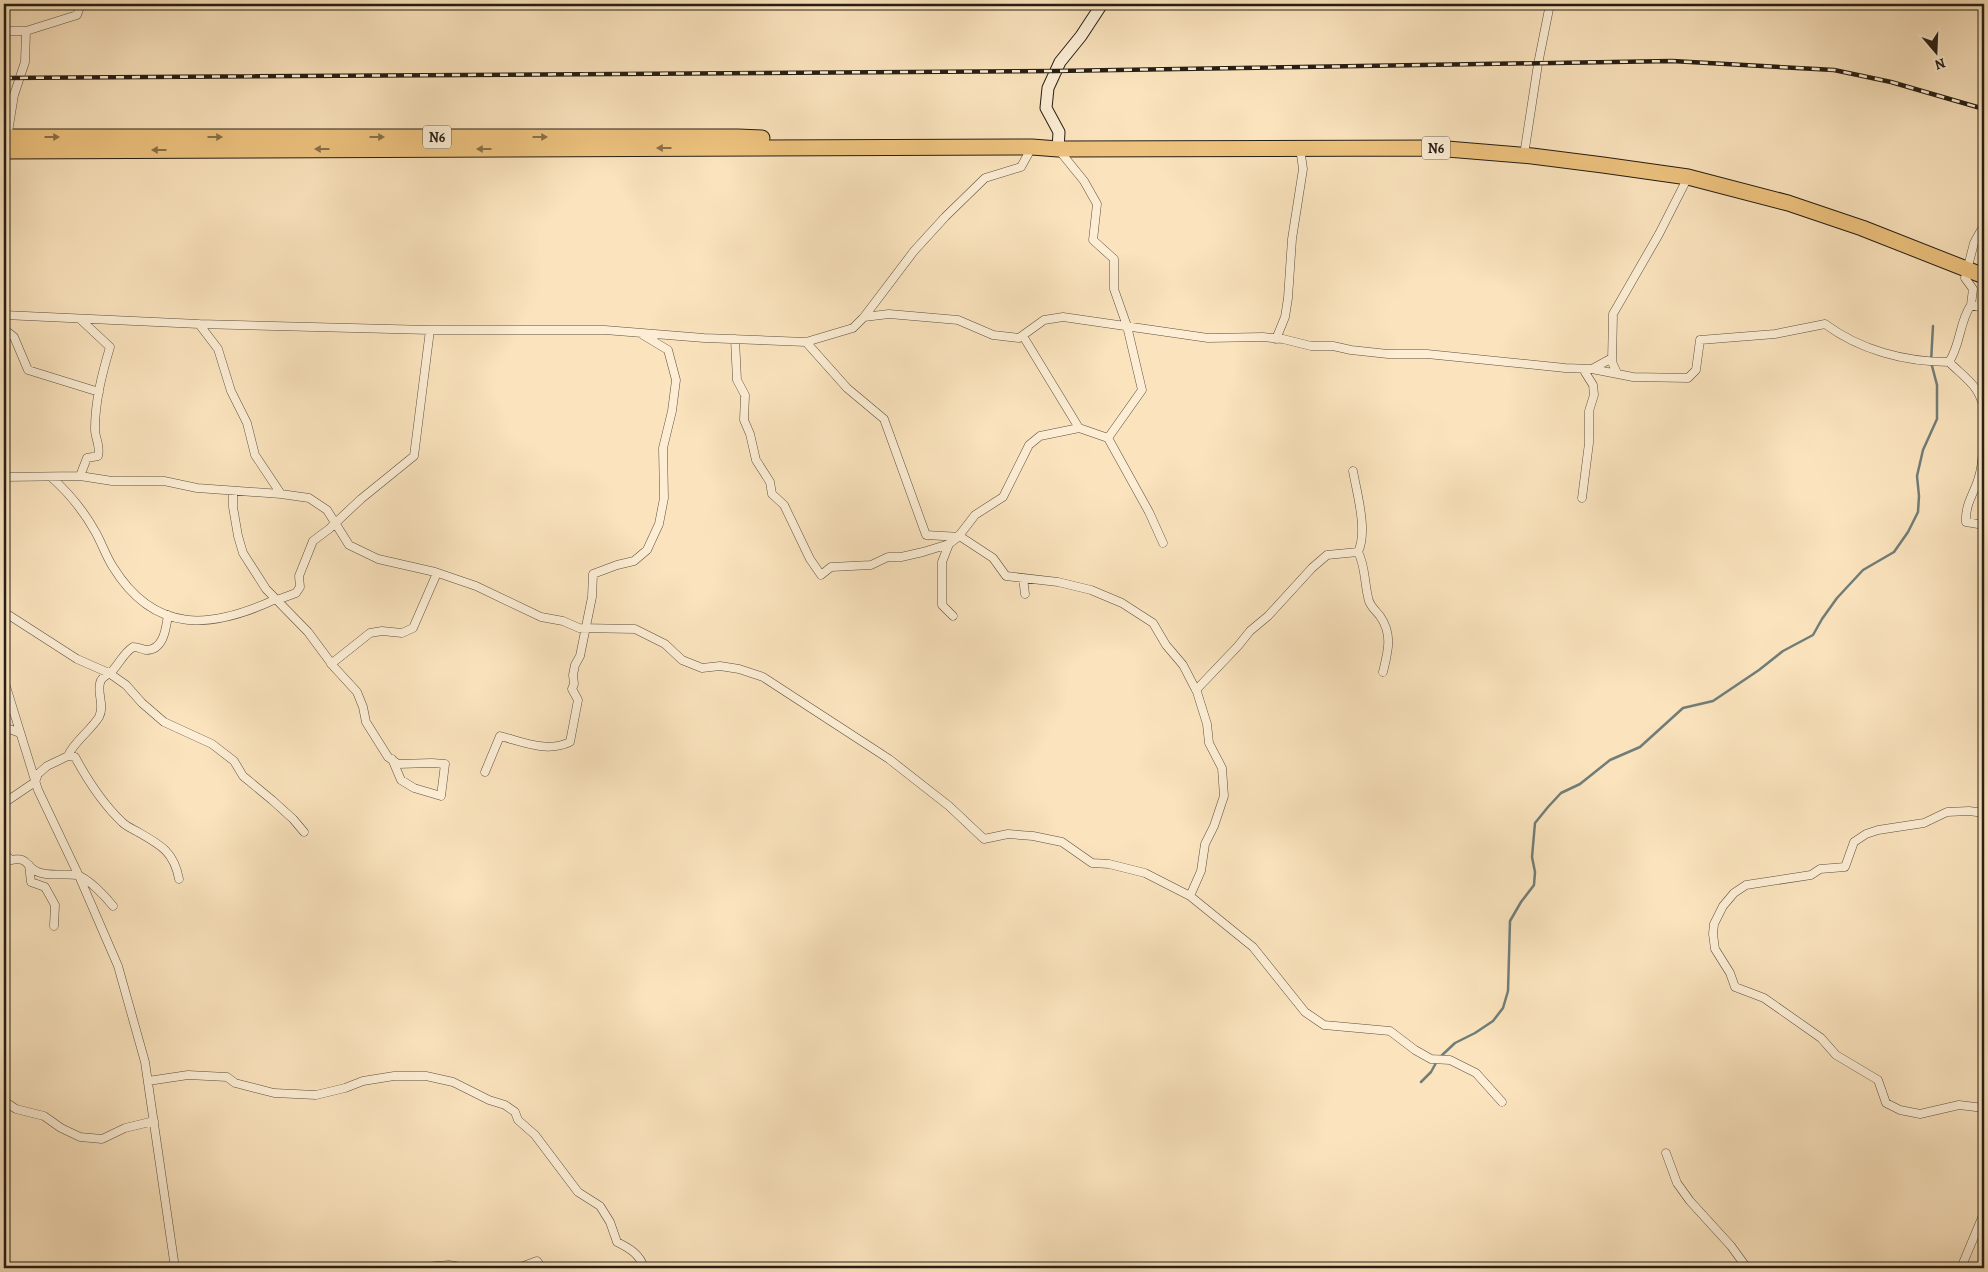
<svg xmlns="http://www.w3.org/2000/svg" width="1988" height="1272" viewBox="0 0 1988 1272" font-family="Alegreya,serif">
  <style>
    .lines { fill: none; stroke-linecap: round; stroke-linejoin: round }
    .stream { stroke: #707d78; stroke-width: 2.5 }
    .street-casing { stroke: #5a4f3e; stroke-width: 9 }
    .secondary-casing { stroke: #251e14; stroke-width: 13 }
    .highway-casing { stroke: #251e14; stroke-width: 17 }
    .street { stroke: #fcedd4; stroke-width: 8 }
    .secondary { stroke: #fcedd4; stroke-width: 11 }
    .highway { stroke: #edc27e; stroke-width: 15 }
    .rail-casing { stroke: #251e14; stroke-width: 4.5 }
    .rail { stroke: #fcedd4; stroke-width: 2.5; stroke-dasharray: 8; stroke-linecap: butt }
    .oneway { fill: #897049 }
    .labels { text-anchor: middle; stroke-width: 4; stroke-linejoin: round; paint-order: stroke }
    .shield { fill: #fcedd4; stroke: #665c4e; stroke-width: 1 }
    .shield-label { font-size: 14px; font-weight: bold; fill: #251e14 }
  </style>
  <rect width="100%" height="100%" fill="#fae3bd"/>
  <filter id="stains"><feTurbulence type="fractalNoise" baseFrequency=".004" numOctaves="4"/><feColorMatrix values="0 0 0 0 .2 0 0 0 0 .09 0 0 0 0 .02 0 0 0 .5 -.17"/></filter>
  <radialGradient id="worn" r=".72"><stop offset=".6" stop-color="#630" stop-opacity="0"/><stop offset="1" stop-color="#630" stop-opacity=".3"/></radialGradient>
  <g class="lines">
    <path class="stream" d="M1440,1057L1455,1043L1475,1033L1493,1021L1503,1008L1508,991L1510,921L1521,902L1534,885L1535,872L1532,857L1535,823L1548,807L1561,793L1580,784L1610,760L1640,747L1683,708L1713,701L1759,670L1783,651L1813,635L1822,619L1837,598L1863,570L1894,552L1908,532L1918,512L1919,496L1917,476L1923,450L1937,419V385L1931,362L1933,326
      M1421,1082L1431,1072L1437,1061"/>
    <g class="street-casing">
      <path id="street" d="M4,31H26L77,15L81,4
        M7,138L14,95L25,62L26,31
        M1058,149L1084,181L1097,204L1093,240L1114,259V289L1127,326L1142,390L1108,438
        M1524,155L1538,64L1550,4
        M1971,305L1973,289L1965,278L1974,243L1984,225
        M4,315L199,324L430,330H605L704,338L806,342L853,328L864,317L914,251L945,217L985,178L1021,167L1032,147
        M864,317L889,314L958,320L993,335L1019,338L1044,320L1063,317L1208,338L1263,337L1283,339L1311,346H1333L1351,350L1388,354H1427L1565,368L1592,369L1612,358
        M199,324L218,349L231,391L247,423L255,455L281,494L309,498L327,510L349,545L378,559L435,572L476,586L541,617L563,621L579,628L635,629L665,644L682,660L702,668L720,666L739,669L763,677L889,759L949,806L984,839L1008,834L1033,836L1062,842L1092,863L1109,864L1145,873L1190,896L1253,947L1305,1012L1324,1025L1390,1031L1415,1050L1431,1059L1450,1060L1476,1073L1502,1102
        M4,329L14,337L28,370L99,392
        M1023,336L1079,428L1108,438L1149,512L1163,543
        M735,339L737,380L745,395L744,420L750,434L756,460L770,482L772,494L784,505L810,559L821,575L831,567L871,565L888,557H901L923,552L949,544L958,537L975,515L1003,497L1029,445L1040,436L1079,428
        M1276,339L1285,317L1288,298L1292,239L1303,169L1300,148
        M806,342L847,388L884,419L926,535L961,537L993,558L1006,576L1058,582L1091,590L1122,603L1153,623L1166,645L1183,665L1197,692L1207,724L1209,743L1222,768L1224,796L1214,826L1205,844L1201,871L1190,896
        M1949,362C1966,379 1982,387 1984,413
        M1592,369L1633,377L1688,378L1696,370L1700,340L1775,334L1825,324C1860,350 1905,362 1949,362C1961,344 1959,322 1971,305L1984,308
        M1617,373L1612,362L1613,314L1659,234L1688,177
        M1984,429C1983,446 1984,463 1978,480C1973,495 1965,505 1966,522L1984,525
        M80,476L87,458L98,456C101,446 95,439 95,429C95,401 102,374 110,347L80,319
        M4,477L80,476L112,481H164L197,488L281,494
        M51,477C69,493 84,511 96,533C102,544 106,556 113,567C155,635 212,629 276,599
        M233,491V507L238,536L243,553L266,589L308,632L334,667L357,692L363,707L366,722L388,757L398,764L432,763L445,764L441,796L414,788L401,780L392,759
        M1582,498L1589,443V411L1594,395L1593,385L1583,369
        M949,544L942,562V605L953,616
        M1358,552C1366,567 1364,584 1369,601C1371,607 1376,611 1380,616C1393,635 1388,651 1383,672
        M1023,578L1025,594
        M277,600L296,593L300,587L299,576L313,541L329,529L361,499L414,456L430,330
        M4,612L77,659L109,673L126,685L142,703L164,722L212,744L234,761L243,776L272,800L293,819L304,832
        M331,664L370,633L382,631L402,633L413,628L437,573
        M4,680L38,790L79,876L118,966L145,1062L175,1268
        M1196,690L1238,646L1250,631L1268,616L1312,568L1327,555L1358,552C1368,531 1357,494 1353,471
        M4,727L20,733
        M68,756C72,744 91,730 99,717C105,706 97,694 100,683C101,676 109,675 113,670C121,661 123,654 133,647C138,647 141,649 146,650C164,650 166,628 168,615
        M485,772L500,736C523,742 547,753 570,742L578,700L572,689L574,684L573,675L575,665L580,656L592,597L593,574L617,565L634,561L647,550L659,524L664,498L663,448L672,411L676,380L668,350L643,335
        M4,803L35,782L38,774L47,766L68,756L75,757C88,781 103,804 122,822C127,827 133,829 138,832C161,845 174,852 179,879
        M1984,813L1969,811L1947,812L1924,823L1878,830L1866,834L1854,842L1845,867L1820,869L1811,875L1746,885L1734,893L1723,906L1714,924L1713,934L1715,949L1730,973L1735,987L1764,998L1821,1038L1836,1055L1878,1080L1886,1103L1900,1110L1920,1114L1959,1105L1984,1108
        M4,854L11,860C29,856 26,868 38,872C50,877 65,873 77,875C88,878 106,897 113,906
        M29,865L31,882L45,887L55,905L54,926
        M148,1081L188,1075L227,1077L235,1083L274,1093L316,1095L345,1088L363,1081L394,1076H426L453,1082L489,1100L505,1105L515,1112L518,1120L535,1135L578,1192L600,1206L610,1222L617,1242C629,1248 640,1254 644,1268
        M4,1101L16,1109L44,1116L61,1128L80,1137L102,1139L125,1128L154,1121
        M1666,1153L1677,1183L1690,1201L1731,1246L1747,1268
        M412,1268L449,1265L467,1268
        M518,1268L537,1261L542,1268
        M1961,1268L1984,1213"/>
    </g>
    <g class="secondary-casing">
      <path id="secondary" d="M1058,149L1059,132L1046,108L1048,88L1060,62L1081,36L1102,4"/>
    </g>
    <g class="highway-casing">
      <path id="highway" d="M4,137H738L762,138
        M4,151L1032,147L1058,149L1435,148L1532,156L1603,165L1688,177L1788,203L1862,228L1984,276"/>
    </g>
    <use href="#street" class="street"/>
    <use href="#secondary" class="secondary"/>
    <use href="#highway" class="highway"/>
    <g class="rail-casing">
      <path id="rail" d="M4,78L1055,71L1672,61L1834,70L1891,82L1984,109"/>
    </g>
    <use href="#rail" class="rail"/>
  </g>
  <defs><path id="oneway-solid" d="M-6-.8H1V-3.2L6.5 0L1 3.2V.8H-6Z" transform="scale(1.25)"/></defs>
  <g class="oneway">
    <use href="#oneway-solid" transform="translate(52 137)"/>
    <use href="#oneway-solid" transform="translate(215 137)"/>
    <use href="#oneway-solid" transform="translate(377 137)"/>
    <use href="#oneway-solid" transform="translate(540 137)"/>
    <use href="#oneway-solid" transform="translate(664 148) rotate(180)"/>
    <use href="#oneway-solid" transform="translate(322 149) rotate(180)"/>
    <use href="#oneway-solid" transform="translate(484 149) rotate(180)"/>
    <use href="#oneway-solid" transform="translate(159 150) rotate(180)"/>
  </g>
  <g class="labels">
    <g class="shield">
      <rect x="423" y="125.5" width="28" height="23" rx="4"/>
      <rect x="1422" y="136.5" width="28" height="23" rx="4"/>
    </g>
    <g class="shield-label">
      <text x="437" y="142">N6</text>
      <text x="1436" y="153">N6</text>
    </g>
  </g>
  <rect width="1988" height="1272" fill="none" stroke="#fae3bd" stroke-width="20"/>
  <rect x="5" y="5" width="1978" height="1262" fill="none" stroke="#251e14" stroke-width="2.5"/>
  <rect x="10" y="10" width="1968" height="1252" fill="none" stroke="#251e14"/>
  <g transform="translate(1936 52) rotate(161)" stroke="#fcedd4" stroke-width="4" paint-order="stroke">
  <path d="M0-4L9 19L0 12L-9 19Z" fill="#251e14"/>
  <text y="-8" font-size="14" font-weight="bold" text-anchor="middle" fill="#251e14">N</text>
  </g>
  <rect width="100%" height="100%" filter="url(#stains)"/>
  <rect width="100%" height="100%" fill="url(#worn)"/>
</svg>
